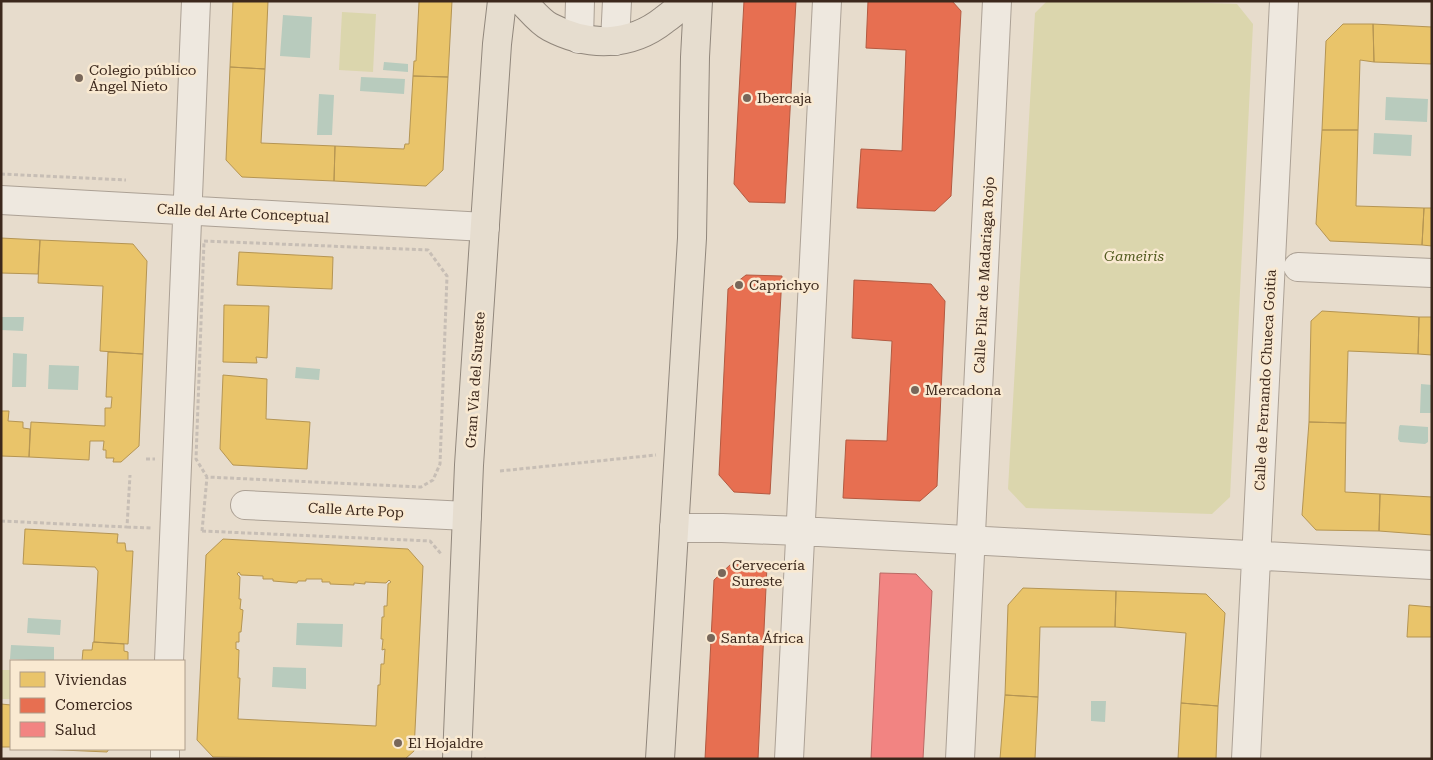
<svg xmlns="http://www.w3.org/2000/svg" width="1433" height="760" viewBox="0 0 1433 760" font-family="'Roboto Serif',serif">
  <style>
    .green { fill: #dbd6ad }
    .water { fill: #b8cbbd }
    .homes { fill: #e9c46a; stroke: #b59553; fill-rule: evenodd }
    .shops { fill: #e76f51; stroke: #b45a41 }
    .health { fill: #f28482; stroke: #bb6863 }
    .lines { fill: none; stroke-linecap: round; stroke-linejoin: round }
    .minor-casing { stroke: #aca195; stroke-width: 30 }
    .major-casing { stroke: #91877c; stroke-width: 30 }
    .path { stroke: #c7beb5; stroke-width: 3; stroke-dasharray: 4 2.5; stroke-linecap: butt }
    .minor { stroke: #eee8df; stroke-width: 28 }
    .major { stroke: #e6ddcf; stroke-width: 28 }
    .poi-dot { fill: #78675a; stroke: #f9e9d1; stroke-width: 2 }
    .labels { text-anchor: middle; stroke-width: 5; stroke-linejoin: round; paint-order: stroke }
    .poi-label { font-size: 14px; fill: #3c281c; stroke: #f9e9d1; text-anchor: start }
    .street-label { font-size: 14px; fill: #3c281c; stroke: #f9e9d1 }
    .park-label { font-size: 14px; font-style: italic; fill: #535b20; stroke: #f9e9d1 }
  </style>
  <rect width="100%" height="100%" fill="#e7dccc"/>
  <path class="green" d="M1047,1H1153L1237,4L1253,24L1230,497L1212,514L1026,508L1008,489L1035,13Z
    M342,12L376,14L373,72L339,70Z
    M1,670H11V699H1Z"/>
  <path class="water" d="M283,15L312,17L310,58L280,56Z
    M384,62L408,64V72L383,70Z
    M361,77L405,79L404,94L360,91Z
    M319,94L334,95L332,135H317Z
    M1386,97L1428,99L1427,122L1385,120Z
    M1374,133L1412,135L1411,156L1373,154Z
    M1,317H24L23,331L1,330Z
    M13,353L27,354L26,387H12Z
    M49,365L79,366L78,390L48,389Z
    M296,367L320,369L319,380L295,378Z
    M1421,384L1432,385V413H1420Z
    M1400,425L1428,427V442L1425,444L1400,442L1398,439L1399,427Z
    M28,618L61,620L60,635L27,633Z
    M297,623L343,624L342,647L296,645Z
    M11,645L54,647V661L10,659Z
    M273,667L306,668V689L272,687Z
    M1091,701H1106L1105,722L1091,721Z"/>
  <path class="homes" d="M233,1H268L265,69L230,67Z
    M418,1H452L448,77L413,76L414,61H416L419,2Z
    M1343,24H1373L1374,62L1360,60L1358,130H1322L1326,41Z
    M1373,24L1432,27V64L1374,62Z
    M230,67L265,69L261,143L335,146L334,181L242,177L226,160Z
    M413,76L448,77L443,170L426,186L334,181L335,146L404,149L405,144H409Z
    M1322,130H1358L1356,206L1424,208L1422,245L1330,241L1316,224Z
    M1424,208H1432V246L1422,245Z
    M1,238L40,240L38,274L1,273Z
    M40,240L133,244L147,261L143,354L100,351L103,286L38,283Z
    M239,252L333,257L332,289L237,285Z
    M224,305L269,306L267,358L256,357L257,363L223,362Z
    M1322,311L1419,317L1418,354L1348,351L1346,423L1309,422L1311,321Z
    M1419,317H1432V355L1418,354Z
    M108,352L143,354L139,446L121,462H113L114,458H106V450H103L104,441H90L89,460L29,457L31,422L105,426V408H111L112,397H106Z
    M223,375L267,379L266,419L310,422L307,469L233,465L220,449Z
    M1,411H9L8,421L23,422V428L30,429L29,457L1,456Z
    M1309,422L1346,423L1345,492L1380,494L1379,531L1316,530L1302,515Z
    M1380,494L1432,497V535L1379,531Z
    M25,529L118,534L117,543H125L126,551H133L128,644L94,642L98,571L95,567L23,564Z
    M223,539L408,549L423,566L414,751L405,759L213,757L197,740L206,555ZM239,572L241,575L263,576V579H273V581L297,583L298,581H306V579H322V582H330V584L354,585V583L365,584V582L386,583L389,580L391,582L388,584L387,606H384V617H382L381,639H383L382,650L385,649L384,664H381L380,685H378L376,726L238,719L240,678H238L239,650L236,649V642H239V632H241L243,610L240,609L241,599H239L240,577L237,574Z
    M1023,588L1116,591L1115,627H1040L1038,697L1005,695L1008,605Z
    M1116,591L1206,594L1225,613L1218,706L1181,703L1186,633L1115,627Z
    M1409,605L1432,607V637H1407Z
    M93,642L124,644V651L128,652V661H82L83,650H92Z
    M1005,695L1038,697L1035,759H1000Z
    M1181,703L1218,706L1216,759H1178Z
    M1,704L11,705V747H1Z
    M40,749H109L107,752Z"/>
  <path class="shops" d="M744,1H796L785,203L749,202L734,184Z
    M868,1H952L961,11L951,196L935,211L857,208L861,149L902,151L906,50L866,48Z
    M746,275L782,276L770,494L734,492L719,475L728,289Z
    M854,280L931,284L945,301L937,486L920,501L843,498L846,440L887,441L892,341L852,338Z
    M731,564L767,566L758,759H705L714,580Z"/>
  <path class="health" d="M880,573L916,574L932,591L923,759H871Z"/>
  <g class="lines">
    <g class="minor-casing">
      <path id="minor" d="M579,39L580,1
        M615,41L617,1
        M1,200L485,227
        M1298,267L1432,273
        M245,505L467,516
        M674,528H722L800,531L1432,565
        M169,661L196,1
        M165,759V749
        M789,759L827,1
        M960,759L997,1
        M1246,759L1284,1"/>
    </g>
    <g class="major-casing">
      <path id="major" d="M522,1C530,9 540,22 550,27C588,47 630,47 664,20C672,14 679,9 684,1
        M457,759L469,465L497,44L502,1
        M660,759L692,238L695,57L698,1"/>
    </g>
    <path class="path" d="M1,174L126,180
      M204,241L428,250L447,276L440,464L433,480L421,487L207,477L196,459Z
      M146,459H155
      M500,471L656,455
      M1,521L127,527L130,475
      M127,527L153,528
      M202,531L430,541L442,555
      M202,531L207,477
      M484,759H486"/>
    <use href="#minor" class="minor"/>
    <use href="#major" class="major"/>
  </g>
  <g class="poi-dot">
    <circle cx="79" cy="78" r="5"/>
    <circle cx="747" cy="98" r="5"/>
    <circle cx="739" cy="285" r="5"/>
    <circle cx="915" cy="390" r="5"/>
    <circle cx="722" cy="573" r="5"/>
    <circle cx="711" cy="638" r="5"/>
    <circle cx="398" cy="743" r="5"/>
  </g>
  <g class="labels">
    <g class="poi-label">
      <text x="89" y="75">Colegio público<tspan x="89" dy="16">Ángel Nieto</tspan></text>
      <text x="757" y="103">Ibercaja</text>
      <text x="749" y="290">Caprichyo</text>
      <text x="925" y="395">Mercadona</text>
      <text x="732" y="570">Cervecería<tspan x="732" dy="16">Sureste</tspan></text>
      <text x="721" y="643">Santa África</text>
      <text x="408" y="748">El Hojaldre</text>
    </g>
    <g class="street-label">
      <text transform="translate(243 213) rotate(3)" y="5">Calle del Arte Conceptual</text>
      <text transform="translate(984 275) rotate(-87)" y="5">Calle Pilar de Madariaga Rojo</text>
      <text transform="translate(475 380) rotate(-86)" y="5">Gran Vía del Sureste</text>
      <text transform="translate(1265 380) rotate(-87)" y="5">Calle de Fernando Chueca Goitia</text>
      <text transform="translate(356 510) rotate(3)" y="5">Calle Arte Pop</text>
    </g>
    <g class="park-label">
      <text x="1134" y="261">Gameiris</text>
    </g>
  </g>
  <rect width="1433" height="760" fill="none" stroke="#3c281c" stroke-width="5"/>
  <rect x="10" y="660" width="175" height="90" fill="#f9e9d1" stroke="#ad9c89"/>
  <rect x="20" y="672" width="25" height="15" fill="#e9c46a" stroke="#ad9c89"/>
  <text x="55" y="685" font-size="15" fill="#3c281c">Viviendas</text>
  <rect x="20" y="698" width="25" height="15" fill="#e76f51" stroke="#ad9c89"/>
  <text x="55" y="710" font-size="15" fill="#3c281c">Comercios</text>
  <rect x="20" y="722" width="25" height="15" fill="#f28482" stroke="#ad9c89"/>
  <text x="55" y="735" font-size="15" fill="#3c281c">Salud</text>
</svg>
